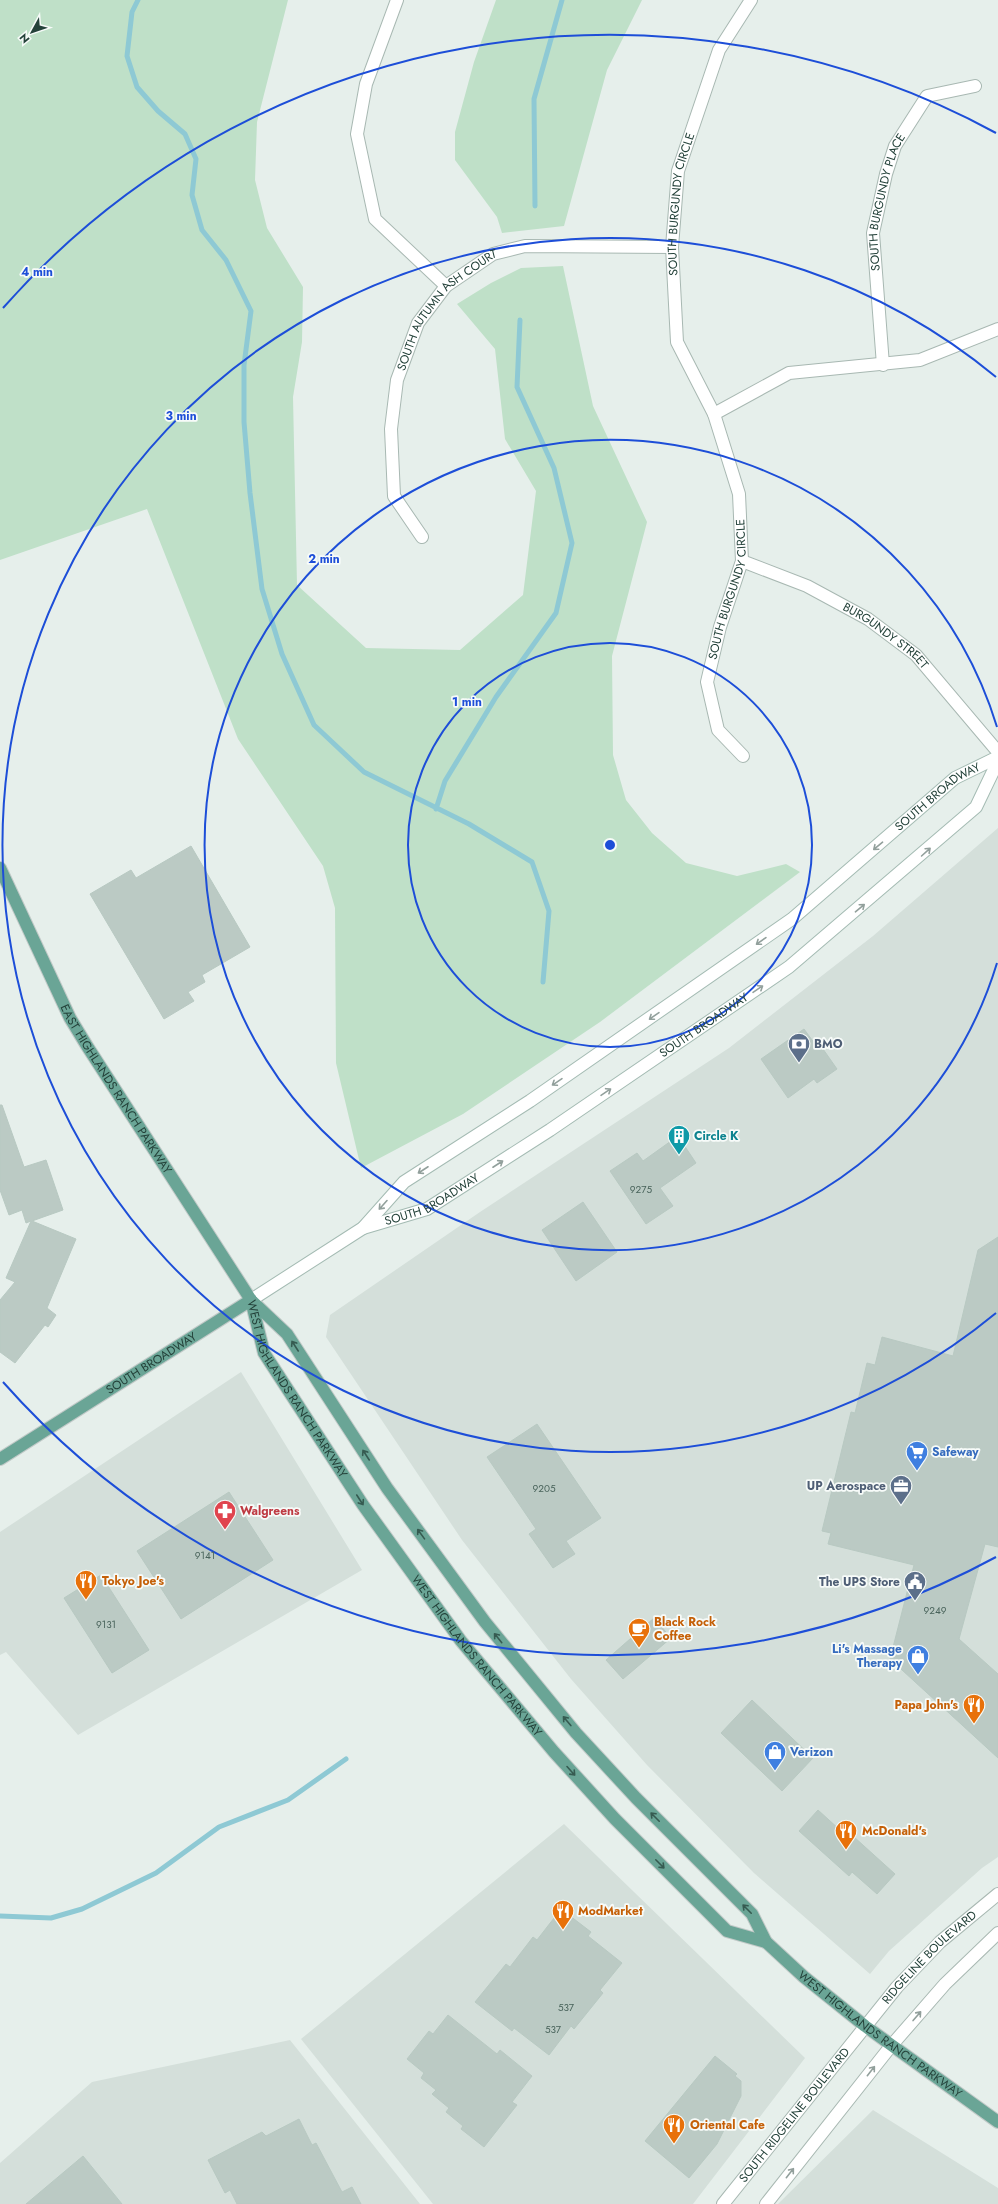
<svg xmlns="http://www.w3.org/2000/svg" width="998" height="2204" viewBox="0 0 998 2204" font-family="Jost,sans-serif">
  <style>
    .built { fill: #d4dfda }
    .green { fill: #bfe0c8 }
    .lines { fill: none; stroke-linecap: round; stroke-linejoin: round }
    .stream { stroke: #8ec9d4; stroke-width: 5 }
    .building { fill: #bbcac4; stroke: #b8c9c2 }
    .minor-casing { stroke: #a8b8b2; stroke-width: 14 }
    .tertiary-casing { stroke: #a8b8b2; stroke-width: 14 }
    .secondary-casing { stroke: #a4bbb3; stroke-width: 14 }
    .primary-casing { stroke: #c2cac8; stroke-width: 14 }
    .minor { stroke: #fff; stroke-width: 12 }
    .tertiary { stroke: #fff; stroke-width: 12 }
    .secondary { stroke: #fff; stroke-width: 12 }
    .primary { stroke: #6aa596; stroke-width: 12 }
    .oneway { stroke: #92a09c }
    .oneway2 { stroke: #365b51 }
    .ring { fill: none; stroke: #1d4ed8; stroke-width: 2 }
    .labels { text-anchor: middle; stroke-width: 3.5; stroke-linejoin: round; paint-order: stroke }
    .number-label { font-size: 10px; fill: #4a645c }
    .street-label { font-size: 12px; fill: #24423a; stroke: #f7fbf9 }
    .service-label { font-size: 12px; font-weight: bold; fill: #4e5e75; stroke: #f7fbf9; text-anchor: end }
    .culture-label { font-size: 12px; font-weight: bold; fill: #0d838f; stroke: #f7fbf9; text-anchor: start }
    .shop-label { font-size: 12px; font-weight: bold; fill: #366cbe; stroke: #f7fbf9; text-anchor: start }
    .health-label { font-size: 12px; font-weight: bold; fill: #be3a42; stroke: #f7fbf9; text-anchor: start }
    .food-label { font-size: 12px; font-weight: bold; fill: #c56008; stroke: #f7fbf9; text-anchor: start }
    .centre { fill: #1d4ed8; stroke: #f7fbf9; stroke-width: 2 }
    .ring-label { font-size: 12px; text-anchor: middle; font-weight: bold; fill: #1d4ed8; stroke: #f7fbf9; stroke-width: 3.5; stroke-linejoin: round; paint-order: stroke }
  </style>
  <rect width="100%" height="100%" fill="#e6efeb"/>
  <path class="built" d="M998,828V1857L982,1868L889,1951L870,1974L754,1873L647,1765L571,1679L462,1540L326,1337L330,1315L480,1212L729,1048L873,936Z
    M241,1372L362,1570L78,1735L6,1652L0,1655V1532Z
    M564,1824L805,2058L693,2204H433L301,2039Z
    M290,2040L420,2204H0V2163L92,2082Z
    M873,2110L998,2188V2204H778Z"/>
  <path class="green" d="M0,0H288L257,122L255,180L267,228L303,287L302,342L293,397L297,585L366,648L460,650L523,595L536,491L505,439L495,349L457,304L491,283L521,268L563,266L593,406L647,522L612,656L613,755L626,800L652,833L686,863L737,876L786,864L800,872L600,1022L463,1114L361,1168L336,1063L335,908L323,866L238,739L147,509L0,560Z
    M496,0H642L607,70L564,226L502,233L497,217L455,160V132L474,62Z"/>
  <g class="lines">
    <path class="stream" d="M138,0L132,12L127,56L137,87L158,111L185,134L196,159L192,195L202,230L226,260L251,311L244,365V422L250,493L262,589L282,654L314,725L364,772L469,824L532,862L549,911L543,982
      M535,206L534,99L562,0
      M436,809L445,781L496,697L556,613L572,543L554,468L517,387L520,320
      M0,1916L51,1918L82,1909L156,1873L219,1827L288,1800L346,1759"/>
  </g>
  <path class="building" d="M191,846L250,947L202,975L205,982L188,992L194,1001L164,1019L90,894L131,870L136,878Z
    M804,1029L820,1051L823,1049L837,1069L817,1083L814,1079L788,1098L761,1059Z
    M0,1105H2L24,1167L46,1160L63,1210L32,1221L76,1239L47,1308L56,1315L48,1327L45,1325L15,1363L0,1352V1300L15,1282L6,1278L31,1221L26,1223L22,1210L9,1215L0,1190Z
    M678,1136L696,1163L660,1188L673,1206L646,1224L610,1171L637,1153L643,1161Z
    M583,1202L617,1252L576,1281L542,1230Z
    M998,1237V1547L985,1544L959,1639L998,1674V1758L890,1659L914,1565L828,1544L831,1533L822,1531L851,1412L855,1413L867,1363L875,1365L882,1337L953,1356L978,1250Z
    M537,1424L601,1518L566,1541L575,1554L553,1568L529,1534L536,1529L487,1457Z
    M229,1492L273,1560L181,1619L137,1551Z
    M101,1575L149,1650L112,1673L64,1598Z
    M654,1618L671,1638L623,1679L606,1660Z
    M752,1700L813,1758L782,1791L721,1733Z
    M818,1810L840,1830L843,1827L895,1874L877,1894L852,1872L849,1876L799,1831Z
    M561,1909L591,1932L588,1936L622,1963L600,1990L603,1993L574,2029L571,2026L549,2055L514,2028L512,2031L475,2002L506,1964L510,1967L533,1937L537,1940Z
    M448,2015L497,2054L500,2050L532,2076L512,2102L517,2105L484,2147L461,2129L463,2126L446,2112L449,2108L432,2094L436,2090L421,2078L424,2073L407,2059L429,2031L433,2034Z
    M715,2056L737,2074L735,2076L741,2081V2096L717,2144L689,2178L645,2141Z
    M299,2119L312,2145L316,2143L342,2192L352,2187L361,2204H237L230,2190L225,2193L208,2160L262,2132L266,2136Z
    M83,2156L122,2204H26Z"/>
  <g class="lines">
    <g class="minor-casing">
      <g id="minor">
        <path d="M397,0L366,84L357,134L375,219L446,286"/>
        <path id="s1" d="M883,365L873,233L886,174L895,146L927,96L975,86"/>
        <path d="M714,414L789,373L920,360L998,329"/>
        <path id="s2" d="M422,537L394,496L391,429L397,380L418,323L446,286L493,254L525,246L672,247"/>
        <path id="s3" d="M742,561L807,586L868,619L916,655L998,752"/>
        <path id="s4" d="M743,756L718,730L707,682L720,627L742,561L739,494L714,414L677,342L672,247L678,171L719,50L751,0"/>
      </g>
    </g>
    <g class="tertiary-casing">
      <g id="tertiary">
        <path id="s5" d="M723,2204L897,1987L940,1942L998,1894"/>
        <path d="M766,2204L891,2046L945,1984L998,1933"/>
      </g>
    </g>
    <g class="secondary-casing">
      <g id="secondary">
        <path id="s6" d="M363,1228L427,1209L550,1130L789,967L976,807L998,761"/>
        <path id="s7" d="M251,1300L363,1228L404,1182L530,1101L792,919L955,778L998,757"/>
      </g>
    </g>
    <g class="primary-casing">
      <g id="primary">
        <path id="s8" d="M0,868L70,1018L87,1046L251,1300L287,1334L387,1488L485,1622L576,1733L636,1798L752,1914L766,1942L804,1977L865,2026L998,2122"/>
        <path id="s9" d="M251,1300L264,1353L363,1505L461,1641L554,1752L615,1819L727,1931L766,1942"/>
        <path id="s10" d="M0,1459L251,1300"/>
      </g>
    </g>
    <use href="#minor" class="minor"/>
    <use href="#tertiary" class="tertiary"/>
    <use href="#secondary" class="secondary"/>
    <use href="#primary" class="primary"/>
  </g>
  <defs><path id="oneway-shaft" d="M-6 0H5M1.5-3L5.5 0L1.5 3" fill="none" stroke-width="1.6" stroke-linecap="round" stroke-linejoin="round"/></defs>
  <g class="oneway">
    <use href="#oneway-shaft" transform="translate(878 846) rotate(140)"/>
    <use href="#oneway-shaft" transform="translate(926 852) rotate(-42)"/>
    <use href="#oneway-shaft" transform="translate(860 908) rotate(-40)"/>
    <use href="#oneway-shaft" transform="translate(761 941) rotate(145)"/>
    <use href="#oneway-shaft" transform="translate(758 989) rotate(-34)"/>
    <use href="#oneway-shaft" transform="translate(654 1016) rotate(145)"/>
    <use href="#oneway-shaft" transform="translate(557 1082) rotate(146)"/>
    <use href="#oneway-shaft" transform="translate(606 1092) rotate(-34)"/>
    <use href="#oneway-shaft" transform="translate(498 1164) rotate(-33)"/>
    <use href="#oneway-shaft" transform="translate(423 1170) rotate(147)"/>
    <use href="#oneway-shaft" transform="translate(383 1205) rotate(132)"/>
    <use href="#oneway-shaft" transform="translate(917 2016) rotate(-49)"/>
    <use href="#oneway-shaft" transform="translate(871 2071) rotate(-52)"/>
    <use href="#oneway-shaft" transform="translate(790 2173) rotate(-52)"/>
  </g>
  <g class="oneway2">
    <use href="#oneway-shaft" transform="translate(295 1346) rotate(-123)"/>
    <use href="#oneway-shaft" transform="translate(366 1455) rotate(-123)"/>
    <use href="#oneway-shaft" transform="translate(360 1500) rotate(57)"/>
    <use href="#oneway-shaft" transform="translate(421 1534) rotate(-126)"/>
    <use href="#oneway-shaft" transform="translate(498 1638) rotate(-129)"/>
    <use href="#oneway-shaft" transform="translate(567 1721) rotate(-130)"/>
    <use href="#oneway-shaft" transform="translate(571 1771) rotate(48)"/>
    <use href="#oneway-shaft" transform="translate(655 1817) rotate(-135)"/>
    <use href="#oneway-shaft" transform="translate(660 1864) rotate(45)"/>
    <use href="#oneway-shaft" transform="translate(747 1909) rotate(-135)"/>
  </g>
  <g class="ring">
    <circle cx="610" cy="845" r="202"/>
    <path d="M997 963A405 405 0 1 1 997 727"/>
    <path d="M996 1313A607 607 0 1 1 996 377"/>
    <path d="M996 1557A810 810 0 0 1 3 1382M3 308A810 810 0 0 1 996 133"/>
  </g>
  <defs>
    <g id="bank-pin" transform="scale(1.15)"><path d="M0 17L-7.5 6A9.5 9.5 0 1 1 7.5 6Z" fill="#5c6f8a" stroke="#f7fbf9"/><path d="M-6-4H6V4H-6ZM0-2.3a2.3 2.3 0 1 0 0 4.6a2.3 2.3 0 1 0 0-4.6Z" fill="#fff"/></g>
    <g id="building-pin" transform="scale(1.15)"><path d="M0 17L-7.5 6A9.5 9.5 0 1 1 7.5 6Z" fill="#0f9aa8" stroke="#f7fbf9"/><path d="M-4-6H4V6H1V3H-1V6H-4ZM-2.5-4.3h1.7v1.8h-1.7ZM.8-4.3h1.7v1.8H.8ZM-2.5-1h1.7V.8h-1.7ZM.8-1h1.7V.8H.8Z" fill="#fff"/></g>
    <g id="supermarket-pin" transform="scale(1.15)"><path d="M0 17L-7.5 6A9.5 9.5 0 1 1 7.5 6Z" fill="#3f7fe0" stroke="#f7fbf9"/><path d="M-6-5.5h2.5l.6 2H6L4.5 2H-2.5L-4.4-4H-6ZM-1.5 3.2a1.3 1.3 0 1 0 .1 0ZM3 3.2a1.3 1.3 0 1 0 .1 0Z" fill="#fff"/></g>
    <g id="office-pin" transform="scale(1.15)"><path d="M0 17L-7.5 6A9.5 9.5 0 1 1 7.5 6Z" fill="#5c6f8a" stroke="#f7fbf9"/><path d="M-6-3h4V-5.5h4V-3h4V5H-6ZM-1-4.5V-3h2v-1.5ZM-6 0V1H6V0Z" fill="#fff"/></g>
    <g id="pharmacy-pin" transform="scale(1.15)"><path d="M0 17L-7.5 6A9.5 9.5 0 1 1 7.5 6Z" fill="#e0444e" stroke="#f7fbf9"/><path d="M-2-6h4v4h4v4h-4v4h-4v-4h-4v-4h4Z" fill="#fff"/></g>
    <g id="restaurant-pin" transform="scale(1.15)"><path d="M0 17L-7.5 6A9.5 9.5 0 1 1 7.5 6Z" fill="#e8710a" stroke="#f7fbf9"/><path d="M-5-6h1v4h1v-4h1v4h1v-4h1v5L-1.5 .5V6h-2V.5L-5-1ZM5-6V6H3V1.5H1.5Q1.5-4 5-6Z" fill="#fff"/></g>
    <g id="civic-pin" transform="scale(1.15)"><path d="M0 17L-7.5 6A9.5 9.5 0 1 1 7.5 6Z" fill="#5c6f8a" stroke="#f7fbf9"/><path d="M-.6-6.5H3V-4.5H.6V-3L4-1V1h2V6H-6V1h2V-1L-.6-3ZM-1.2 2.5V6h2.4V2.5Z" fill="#fff"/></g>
    <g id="cafe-pin" transform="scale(1.15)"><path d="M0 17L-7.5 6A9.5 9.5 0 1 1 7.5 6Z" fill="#e8710a" stroke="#f7fbf9"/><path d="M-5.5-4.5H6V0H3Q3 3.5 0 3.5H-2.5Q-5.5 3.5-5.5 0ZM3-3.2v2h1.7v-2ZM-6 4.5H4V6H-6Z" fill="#fff"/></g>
    <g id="shop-pin" transform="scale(1.15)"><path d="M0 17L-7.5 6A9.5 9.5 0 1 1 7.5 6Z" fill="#3f7fe0" stroke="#f7fbf9"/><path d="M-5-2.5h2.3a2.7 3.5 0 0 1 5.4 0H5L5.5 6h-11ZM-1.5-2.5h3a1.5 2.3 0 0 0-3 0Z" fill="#fff"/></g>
  </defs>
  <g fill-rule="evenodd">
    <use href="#bank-pin" x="799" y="1044"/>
    <use href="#building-pin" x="679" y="1136"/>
    <use href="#supermarket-pin" x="917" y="1452"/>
    <use href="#office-pin" x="901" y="1486"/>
    <use href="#pharmacy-pin" x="225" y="1511"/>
    <use href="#restaurant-pin" x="86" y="1581"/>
    <use href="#civic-pin" x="915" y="1582"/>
    <use href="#cafe-pin" x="639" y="1629"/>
    <use href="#shop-pin" x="918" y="1656"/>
    <use href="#restaurant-pin" x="974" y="1705"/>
    <use href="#shop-pin" x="775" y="1752"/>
    <use href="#restaurant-pin" x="846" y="1831"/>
    <use href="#restaurant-pin" x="563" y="1911"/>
    <use href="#restaurant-pin" x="674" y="2125"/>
  </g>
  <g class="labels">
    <g class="number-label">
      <text x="641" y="1193">9275</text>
      <text x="544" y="1492">9205</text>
      <text x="205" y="1559">9141</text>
      <text x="935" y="1614">9249</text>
      <text x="106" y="1628">9131</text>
      <text x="566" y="2011">537</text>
      <text x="553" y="2033">537</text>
    </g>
    <g class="street-label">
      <text dy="4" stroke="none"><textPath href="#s1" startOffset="165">SOUTH BURGUNDY PLACE</textPath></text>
      <text dy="4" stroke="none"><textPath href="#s4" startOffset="582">SOUTH BURGUNDY CIRCLE</textPath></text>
      <text dy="4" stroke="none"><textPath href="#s2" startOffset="255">SOUTH AUTUMN ASH COURT</textPath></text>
      <text dy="4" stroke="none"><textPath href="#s4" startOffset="181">SOUTH BURGUNDY CIRCLE</textPath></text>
      <text dy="4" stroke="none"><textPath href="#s3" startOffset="163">BURGUNDY STREET</textPath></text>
      <text dy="4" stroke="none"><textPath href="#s7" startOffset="854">SOUTH BROADWAY</textPath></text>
      <text dy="4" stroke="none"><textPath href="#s6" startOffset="399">SOUTH BROADWAY</textPath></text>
      <text dy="4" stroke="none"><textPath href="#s8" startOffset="250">EAST HIGHLANDS RANCH PARKWAY</textPath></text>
      <text dy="4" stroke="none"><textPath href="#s6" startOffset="75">SOUTH BROADWAY</textPath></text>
      <text dy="4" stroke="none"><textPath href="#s10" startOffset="179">SOUTH BROADWAY</textPath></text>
      <text dy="4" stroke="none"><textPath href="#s9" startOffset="101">WEST HIGHLANDS RANCH PARKWAY</textPath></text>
      <text dy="4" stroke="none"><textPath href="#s9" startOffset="425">WEST HIGHLANDS RANCH PARKWAY</textPath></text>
      <text dy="4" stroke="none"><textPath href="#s5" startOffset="322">RIDGELINE BOULEVARD</textPath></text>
      <text dy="4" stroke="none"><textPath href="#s8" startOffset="1474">WEST HIGHLANDS RANCH PARKWAY</textPath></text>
      <text dy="4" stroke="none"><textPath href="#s5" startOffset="114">SOUTH RIDGELINE BOULEVARD</textPath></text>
    </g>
    <g class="service-label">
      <text x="814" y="1048" text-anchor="start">BMO</text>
      <text x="886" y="1490">UP Aerospace</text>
      <text x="900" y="1586">The UPS Store</text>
    </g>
    <g class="culture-label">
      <text x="694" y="1140">Circle K</text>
    </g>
    <g class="shop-label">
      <text x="932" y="1456">Safeway</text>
      <text x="902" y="1653" text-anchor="end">Li's Massage<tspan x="902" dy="14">Therapy</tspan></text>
      <text x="790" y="1756">Verizon</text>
    </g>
    <g class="health-label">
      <text x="240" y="1515">Walgreens</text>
    </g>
    <g class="food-label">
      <text x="102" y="1585">Tokyo Joe's</text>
      <text x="654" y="1626">Black Rock<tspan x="654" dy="14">Coffee</tspan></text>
      <text x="958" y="1709" text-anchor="end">Papa John's</text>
      <text x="862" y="1835">McDonald's</text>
      <text x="578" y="1915">ModMarket</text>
      <text x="690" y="2129">Oriental Cafe</text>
    </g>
  </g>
  <circle cx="610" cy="845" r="6" class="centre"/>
  <g class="ring-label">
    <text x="37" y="276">4 min</text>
    <text x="181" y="420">3 min</text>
    <text x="324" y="563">2 min</text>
    <text x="467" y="706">1 min</text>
  </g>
  <g transform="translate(32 32) rotate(230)" stroke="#f7fbf9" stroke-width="3" paint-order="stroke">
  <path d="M0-3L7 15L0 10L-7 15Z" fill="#24423a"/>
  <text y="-6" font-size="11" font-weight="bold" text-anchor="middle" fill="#24423a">N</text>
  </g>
</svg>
